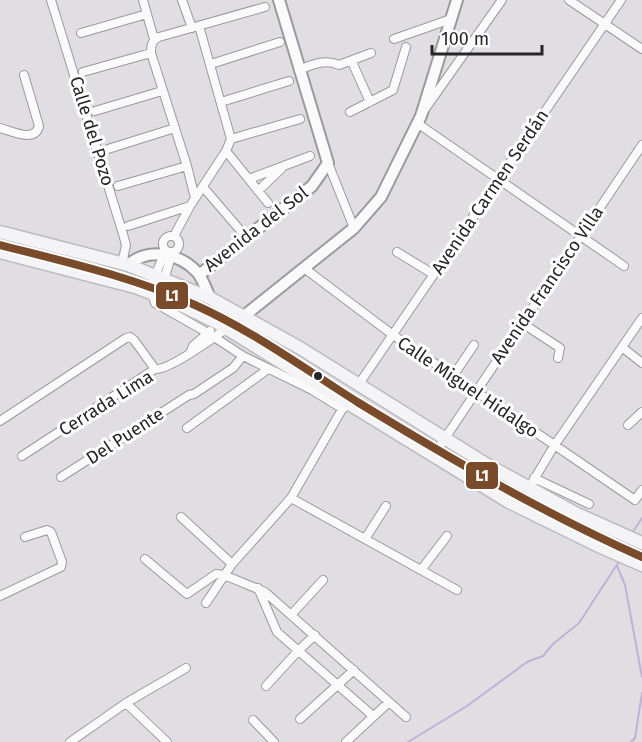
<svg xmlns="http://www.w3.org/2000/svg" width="642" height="742" viewBox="0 0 642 742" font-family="'Fira Sans',sans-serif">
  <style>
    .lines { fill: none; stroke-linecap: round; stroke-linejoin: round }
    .stream { stroke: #bcb3d6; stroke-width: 2 }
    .street-casing { stroke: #9a999b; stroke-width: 10 }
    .secondary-casing { stroke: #9a999b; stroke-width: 14 }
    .primary-casing { stroke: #bcbbbd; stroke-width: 15 }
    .street { stroke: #fafafb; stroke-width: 8 }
    .secondary { stroke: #fafafb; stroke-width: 10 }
    .primary { stroke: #f4f3f5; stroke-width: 12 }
    .bus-1-casing { stroke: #fff; stroke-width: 12 }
    .bus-1 { stroke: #7a4b2a; stroke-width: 8 }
    .bus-dot { fill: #262527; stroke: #fff; stroke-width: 2 }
    .labels { text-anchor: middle; stroke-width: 6; stroke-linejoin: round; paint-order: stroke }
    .street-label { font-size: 18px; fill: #262527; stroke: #fff }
    .line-badge { stroke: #fff; stroke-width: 2 }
    .badge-label { font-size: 16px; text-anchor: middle; font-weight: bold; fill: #fff }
  </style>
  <rect width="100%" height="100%" fill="#e0dee2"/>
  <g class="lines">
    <path class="stream" d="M632,533L642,518
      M624,552L629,541
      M617,566L625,585L642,677
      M408,742L467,706L527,662L543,656L553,644L579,623L620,560
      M631,742L635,738L642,693"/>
    <g class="street-casing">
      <path id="street" d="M51,0L123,234L126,245L122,264
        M143,0L154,39
        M182,0L192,28
        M569,0L642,49
        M199,26L231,139
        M81,33L147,14
        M394,39L451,19
        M352,62L370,102
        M211,64L280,42
        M299,70C313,64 325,59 339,65L371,53
        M83,72L151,53
        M221,102L289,81
        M425,109L502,0
        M95,111L162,91
        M350,112L393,90L406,47
        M417,123L624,266
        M0,128C12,131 35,143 39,126L24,75
        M231,139L300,119
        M108,149L175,128
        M226,151L268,203
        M328,163L354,228
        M249,179L310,156
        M118,186L187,166
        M203,187L240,230
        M258,191L281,169
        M195,198L187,166L151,53C151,45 152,40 159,37L265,7
        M128,226L190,206
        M163 244a8 8 0 1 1 16 0a8 8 0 1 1-16 0Z
        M174,236L190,206L226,151L231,139
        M165,251L151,287L155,303L208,333L243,356L312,390L343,409
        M397,252L433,274
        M304,268L393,335L635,500L642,490
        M154,294L161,290L172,253
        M522,323L560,348L558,358
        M622,347L642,363
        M191,351L193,346L210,331
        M453,376L474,345
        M359,384L621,0
        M0,421L126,338L130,337L134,340L155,369
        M628,425L642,412
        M187,428L268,369
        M22,456L155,369C168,371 215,337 227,328
        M433,456L642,145
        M61,477L189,395L194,394L233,368L243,356
        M534,478L589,504
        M529,488L554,446L642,318
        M291,498L457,590
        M181,517L232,564
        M365,539L386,506
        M145,559L187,594L216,574L224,575L265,592L406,717
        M421,570L447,536
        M258,588L277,632L373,716
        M0,596L61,567L62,562L51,532L47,530L25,537
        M206,603L232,564L291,498L344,406
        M291,615L323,580
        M266,686L298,651L315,635
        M126,703L167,742
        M300,719L354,670
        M253,720L274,742
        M70,742L126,703L186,668
        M346,742L389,702"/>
    </g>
    <g class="secondary-casing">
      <path id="secondary" d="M128,265C148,247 179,253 197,272C203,279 206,289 210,298
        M199,275L312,186L328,163L279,0
        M244,316L354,228L381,197L421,116L457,0"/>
    </g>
    <g class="primary-casing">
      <path id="primary" d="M0,232L128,265L210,298L300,348L486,464L575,513L642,543
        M0,252L135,287L175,302L216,322L509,502L601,547L642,565"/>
    </g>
    <use href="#street" class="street"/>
    <use href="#secondary" class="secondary"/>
    <use href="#primary" class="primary"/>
    <g class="bus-1-casing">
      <path id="bus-1" d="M0,245C66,262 133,277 195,305C253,331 305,369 359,403C451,459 543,513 642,557"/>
    </g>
    <use href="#bus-1" class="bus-1"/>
  </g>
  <circle class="bus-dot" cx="318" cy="376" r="5"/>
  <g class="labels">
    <g class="street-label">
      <text transform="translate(92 131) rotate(73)" y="6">Calle del Pozo</text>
      <text transform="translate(490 192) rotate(-56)" y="6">Avenida Carmen Serdán</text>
      <text transform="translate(256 229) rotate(-38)" y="6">Avenida del Sol</text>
      <text transform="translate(547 285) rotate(-56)" y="6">Avenida Francisco Villa</text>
      <text transform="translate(468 387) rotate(34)" y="6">Calle Miguel Hidalgo</text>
      <text transform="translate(106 403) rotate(-32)" y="6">Cerrada Lima</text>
      <text transform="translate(125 436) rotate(-33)" y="6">Del Puente</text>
    </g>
  </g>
  <g class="line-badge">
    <rect x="155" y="281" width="34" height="29" rx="6" fill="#7a4b2a"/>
    <rect x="465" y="461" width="34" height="29" rx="6" fill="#7a4b2a"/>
  </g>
  <g class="badge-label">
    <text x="172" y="301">L1</text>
    <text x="482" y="481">L1</text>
  </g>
  <path d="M432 45v9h110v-9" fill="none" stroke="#262527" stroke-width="3"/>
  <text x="441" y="45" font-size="18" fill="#262527" stroke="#ffffff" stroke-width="4.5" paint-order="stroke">100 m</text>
</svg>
